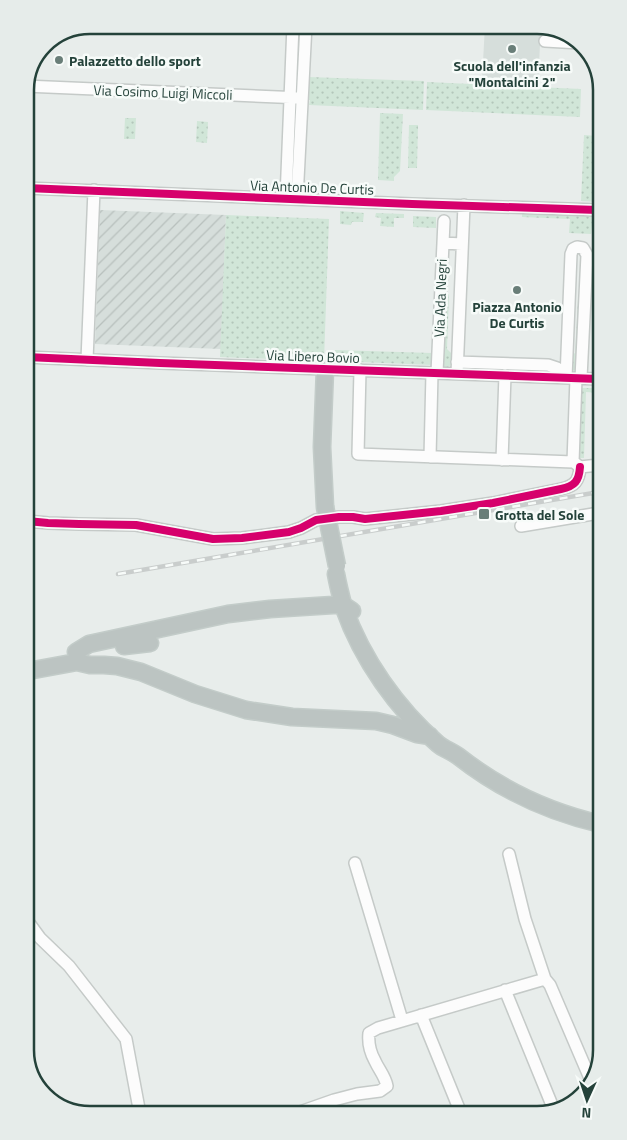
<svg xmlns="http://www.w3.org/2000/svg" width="627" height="1140" font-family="'Titillium Web',sans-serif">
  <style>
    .built { fill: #d6dedb }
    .industrial { fill: url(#industrial-furrows) }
    .grass { fill: url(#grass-dots) }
    .garden { fill: #d1e6d8 }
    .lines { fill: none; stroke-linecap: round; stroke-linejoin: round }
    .minor-casing { stroke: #c5cac8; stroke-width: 14 }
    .highway-casing { stroke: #c3ccc9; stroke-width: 19 }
    .minor { stroke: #fcfcfc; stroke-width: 11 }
    .highway { stroke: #bcc4c2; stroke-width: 16 }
    .rail-casing { stroke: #c9cdcc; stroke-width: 4.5 }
    .rail { stroke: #f7fbf9; stroke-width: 2.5; stroke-dasharray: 8; stroke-linecap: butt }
    .highway-bridge-casing { stroke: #c3ccc9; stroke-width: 19; stroke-linecap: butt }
    .highway-bridge { stroke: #bcc4c2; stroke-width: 16 }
    .cycleway-casing { stroke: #f7fbf9; stroke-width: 11 }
    .cycleway { stroke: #d6006c; stroke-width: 8 }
    .poi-dot { fill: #697e78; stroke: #f7fbf9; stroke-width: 2 }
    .labels { text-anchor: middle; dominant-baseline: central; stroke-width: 5; stroke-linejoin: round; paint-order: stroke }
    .poi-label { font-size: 14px; font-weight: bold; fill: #24423a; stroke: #f7fbf9; text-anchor: start }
    .street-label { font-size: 14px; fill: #24423a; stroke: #f7fbf9 }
    .rim { fill: none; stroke: #24423a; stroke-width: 2.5 }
  </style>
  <defs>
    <pattern id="industrial-furrows" width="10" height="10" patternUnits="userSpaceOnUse" patternTransform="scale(1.25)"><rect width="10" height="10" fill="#d6dedb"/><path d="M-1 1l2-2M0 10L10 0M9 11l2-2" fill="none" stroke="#b8c0bd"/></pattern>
    <pattern id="grass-dots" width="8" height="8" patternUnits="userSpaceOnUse" patternTransform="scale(1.25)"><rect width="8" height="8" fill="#d1e6d8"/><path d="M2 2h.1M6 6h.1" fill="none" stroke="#b3c6ba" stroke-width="1.8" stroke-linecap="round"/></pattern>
  </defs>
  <rect width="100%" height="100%" fill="#e8edeb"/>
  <path class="built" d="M 485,25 L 541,25 L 538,84 L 482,81 Z"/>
  <path class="industrial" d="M 100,210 L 226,215 L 221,349 L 95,344 Z"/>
  <path class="grass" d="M 308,77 L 424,81 L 423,110 L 309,105 L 310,100 L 307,100 Z
    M 427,82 L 581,89 L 580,117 L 426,110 Z
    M 380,113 L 403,114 L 400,171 L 394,177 L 394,181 L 378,180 Z
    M 125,118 L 136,118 L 135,139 L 124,139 Z
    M 197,121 L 208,122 L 207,143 L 196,142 Z
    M 409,125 L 418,125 L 417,168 L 408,168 Z
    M 584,135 L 597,136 L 598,202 L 581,201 Z
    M 340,211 L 364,213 L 363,222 L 352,222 L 351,225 L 340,224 Z
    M 522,212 L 592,216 L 593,217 L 591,234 L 569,233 L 570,219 L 522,217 Z
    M 376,213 L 404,214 L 404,218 L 394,218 L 394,227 L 380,226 L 381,218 L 375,217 Z
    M 226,215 L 329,219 L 324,361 L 220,357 Z
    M 413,216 L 436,217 L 436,228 L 413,227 Z
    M 445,294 L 449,294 L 447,349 L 451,353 L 451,365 L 448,367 L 444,367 L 443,365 Z
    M 578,300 L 581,300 L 576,370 L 571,371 L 569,357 L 575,353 Z
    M 335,350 L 432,353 L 432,365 L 334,361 Z
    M 582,388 L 599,388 L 599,393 L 586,392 L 584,458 L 579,458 Z"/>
  <path class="garden" d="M 595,66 L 597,66 L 597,129 L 592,128 Z"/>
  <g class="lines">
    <defs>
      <path id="minor" d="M 545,41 L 580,43
        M 25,86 L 302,98
        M 26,188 L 412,204 L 598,210
        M 286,198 L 293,25
        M 297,199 L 306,25
        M 443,243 L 444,221
        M 26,357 L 160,363 L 599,379
        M 87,360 L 94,190
        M 457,362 L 548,365 L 557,368 L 566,378
        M 360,370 L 358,454 L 573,462 L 576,378
        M 437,373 L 443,243 L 462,244
        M 457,374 L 464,205
        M 566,378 L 571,254 L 573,249 L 577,247 L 583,248 L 587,255 L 581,378
        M 430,457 L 432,373
        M 502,460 L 505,375
        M 575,463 L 580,467 L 599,465
        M 27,521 L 48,523 L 79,524 L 136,525 L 213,539 L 242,538 L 289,532 L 301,528 L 316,520 L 339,517 L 353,517 L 365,519 L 441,511 L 493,503 L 561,489 C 575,486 579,481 580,467
        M 521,526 L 599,513
        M 509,854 L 525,919 L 545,979 L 550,985 L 592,1083
        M 355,863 L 402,1020
        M 29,923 L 40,938 L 69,966 L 126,1039 L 140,1114
        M 505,990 L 554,1110
        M 421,1015 L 460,1111
        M 297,1113 L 334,1100 L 357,1094 L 380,1091 L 387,1086 C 385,1076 379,1070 375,1061 C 370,1052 368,1042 369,1033 L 378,1028 L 545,979"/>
      <path id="highway" d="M 325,369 L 322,447 L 325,507
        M 336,574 C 338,585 341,597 344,608 C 362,659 397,709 438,744 C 444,749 451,751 458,756 C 500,789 548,812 601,824
        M 124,646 L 150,643
        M 76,652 L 89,644 L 228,614 L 270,609 L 333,605 L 343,605 L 352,611
        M 28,671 L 77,662 L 90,665 L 104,665 L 117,666 L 141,672 L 195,694 L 246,710 L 292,717 L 376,721 L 393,725 L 417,734 L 430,736"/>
    </defs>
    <use href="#minor" class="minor-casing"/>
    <use href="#highway" class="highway-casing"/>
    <use href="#minor" class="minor"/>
    <use href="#highway" class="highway"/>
    <defs>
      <path id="rail" d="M 118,574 L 599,492"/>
    </defs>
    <use href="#rail" class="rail-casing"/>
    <use href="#rail" class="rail"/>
    <defs>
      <path id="highway-bridge" d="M 325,507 L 337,566"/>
    </defs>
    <use href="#highway-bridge" class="highway-bridge-casing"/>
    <use href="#highway-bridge" class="highway-bridge"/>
    <defs>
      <path id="cycleway" d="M 26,188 L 412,204 L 598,210
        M 26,357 L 160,363 L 599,379
        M 27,521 L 48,523 L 79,524 L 136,525 L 213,539 L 242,538 L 289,532 L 301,528 L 316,520 L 339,517 L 353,517 L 365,519 L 441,511 L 493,503 L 561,489 C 575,486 579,481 580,467"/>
    </defs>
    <use href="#cycleway" class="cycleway-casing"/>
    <use href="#cycleway" class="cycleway"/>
  </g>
  <g class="poi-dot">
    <circle cx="512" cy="49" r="5"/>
    <circle cx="59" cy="60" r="5"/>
    <circle cx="517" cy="290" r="5"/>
    <rect x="478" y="508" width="12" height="12" rx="2.5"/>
  </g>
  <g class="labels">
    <g class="poi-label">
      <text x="69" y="60">Palazzetto dello sport</text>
      <text x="512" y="65" text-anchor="middle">Scuola dell'infanzia<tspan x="512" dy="16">"Montalcini 2"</tspan></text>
      <text x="517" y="306" text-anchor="middle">Piazza Antonio<tspan x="517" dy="16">De Curtis</tspan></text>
      <text x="495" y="514">Grotta del Sole</text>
    </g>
    <g class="street-label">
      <text transform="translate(163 92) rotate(2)">Via Cosimo Luigi Miccoli</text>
      <text transform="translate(312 187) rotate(2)">Via Antonio De Curtis</text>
      <text transform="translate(440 298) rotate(-88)">Via Ada Negri</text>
      <text transform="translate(313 356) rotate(2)">Via Libero Bovio</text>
    </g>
  </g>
  <path d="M0 0H627V1140H0ZM90 34H537A56 56 0 0 1 593 90V1050A56 56 0 0 1 537 1106H90A56 56 0 0 1 34 1050V90A56 56 0 0 1 90 34Z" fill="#e6ecea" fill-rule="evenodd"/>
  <path class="rim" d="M90 34H537A56 56 0 0 1 593 90V1050A56 56 0 0 1 537 1106H90A56 56 0 0 1 34 1050V90A56 56 0 0 1 90 34Z"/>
  <g transform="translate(587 1100) rotate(183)" stroke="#f7fbf9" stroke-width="4" paint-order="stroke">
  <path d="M0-4L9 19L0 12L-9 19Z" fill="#24423a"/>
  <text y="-8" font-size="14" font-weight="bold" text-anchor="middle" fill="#24423a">N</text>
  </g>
</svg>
